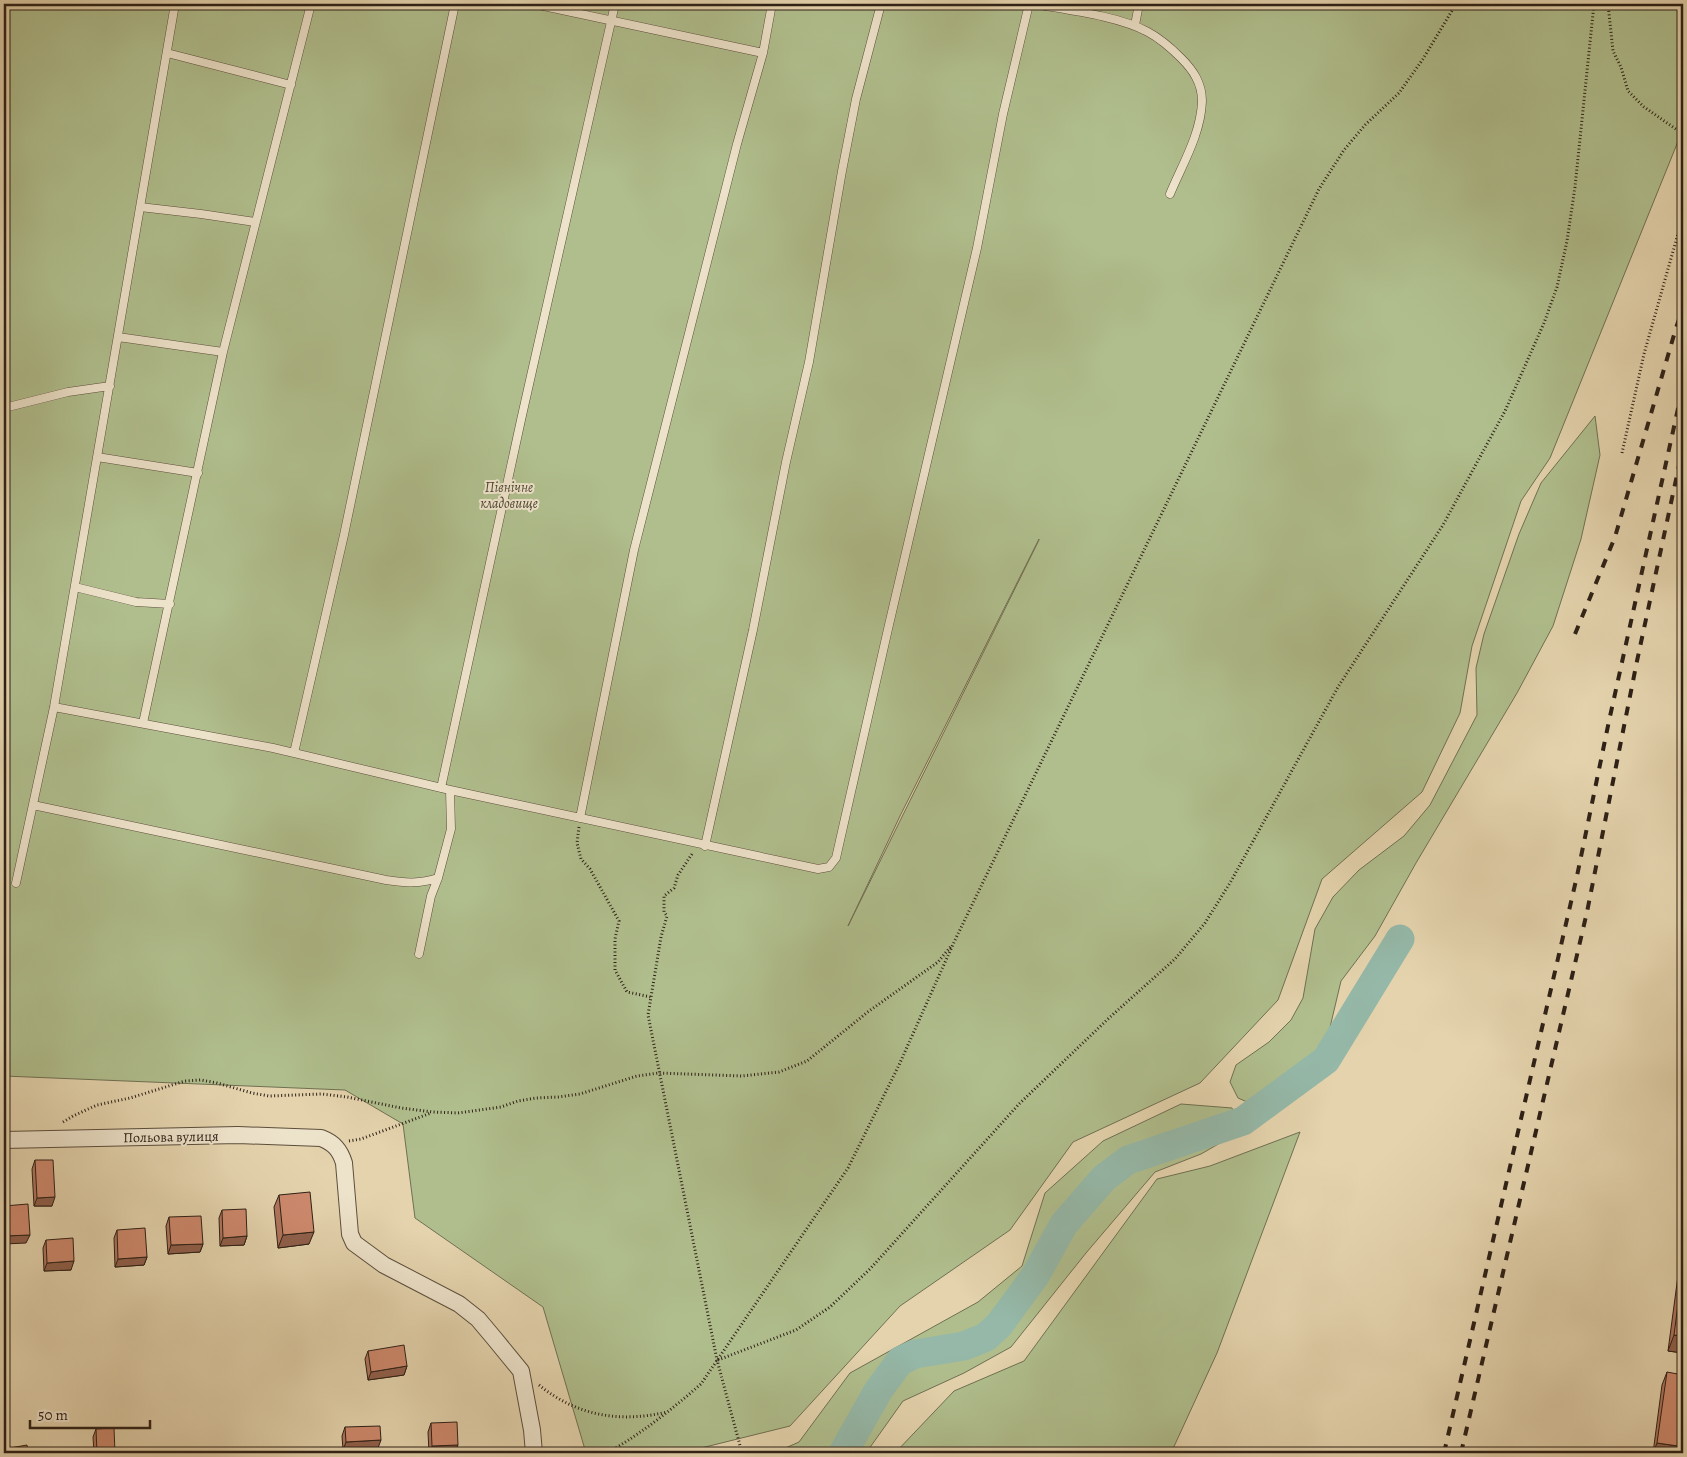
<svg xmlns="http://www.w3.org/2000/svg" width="1687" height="1457" font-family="Alegreya,serif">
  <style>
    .green { fill: #b0be8d; stroke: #6f7052; fill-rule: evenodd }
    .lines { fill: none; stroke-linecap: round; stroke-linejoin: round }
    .river { stroke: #95b8a8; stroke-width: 29 }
    .service-casing { stroke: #5c4e3c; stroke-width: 9 }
    .minor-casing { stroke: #5c4e3c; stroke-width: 18 }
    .path { stroke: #2e2117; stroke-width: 3; stroke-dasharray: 1 2.5; stroke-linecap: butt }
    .service { stroke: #ede2ca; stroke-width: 8 }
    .minor { stroke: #ede2ca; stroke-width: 16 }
    .rail { stroke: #2e2117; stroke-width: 4; stroke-dasharray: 9 9; stroke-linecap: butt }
    .wall { fill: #b0765e; stroke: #2e2117 }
    .shaded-wall { fill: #90604c; stroke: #2e2117 }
    .building { fill: #cd896d; stroke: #2e2117 }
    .labels { text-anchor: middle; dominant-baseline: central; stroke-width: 4; stroke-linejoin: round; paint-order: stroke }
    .park-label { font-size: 14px; font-style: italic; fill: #4e4834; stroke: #ede2ca }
    .street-label { font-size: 14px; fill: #2e2117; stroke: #ede2ca }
  </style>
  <rect width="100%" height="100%" fill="#e4d3ad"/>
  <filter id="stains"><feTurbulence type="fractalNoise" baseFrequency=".004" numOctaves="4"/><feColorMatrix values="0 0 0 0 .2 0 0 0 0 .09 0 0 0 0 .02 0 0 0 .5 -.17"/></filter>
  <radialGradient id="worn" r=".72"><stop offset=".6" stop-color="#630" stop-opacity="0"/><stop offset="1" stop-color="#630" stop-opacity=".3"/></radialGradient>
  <path class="green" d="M 4,4 L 1683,4 L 1683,129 L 1550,458 L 1521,501 L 1472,646 L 1460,713 L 1422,792 L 1322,879 L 1278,1000 L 1200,1083 L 1073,1142 L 1010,1230 L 900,1306 L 790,1426 L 681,1453 L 586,1453 L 543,1307 L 415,1218 L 403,1124 L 345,1090 L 4,1076 ZM 1039,539 L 1039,540 L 848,926 L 900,816 Z
    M 1595,416 L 1600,455 L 1581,539 L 1553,626 L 1517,693 L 1416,863 L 1375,936 L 1341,981 L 1327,1040 L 1271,1095 L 1254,1105 L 1238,1098 L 1230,1082 L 1236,1065 L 1269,1042 L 1291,1020 L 1303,998 L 1315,929 L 1333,897 L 1359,870 L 1404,836 L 1430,805 L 1477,715 L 1476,668 L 1484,634 L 1519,534 L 1541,483 Z
    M 1181,1104 L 1232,1108 L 1241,1131 L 1201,1154 L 1155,1172 L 1086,1253 L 1011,1347 L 964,1373 L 903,1401 L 866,1453 L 774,1453 L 799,1442 L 850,1373 L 978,1302 L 1022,1266 L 1045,1193 L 1103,1141 Z
    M 1300,1132 L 1217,1353 L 1171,1453 L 895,1453 L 954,1391 L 1024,1361 L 1157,1179 L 1210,1166 Z"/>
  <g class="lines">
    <path class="river" d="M 843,1453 L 878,1391 L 900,1361 L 915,1354 L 964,1346 L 986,1337 L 999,1325 L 1035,1276 L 1064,1224 L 1104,1178 L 1128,1160 L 1243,1121 L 1326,1060 L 1400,939"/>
    <defs>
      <path id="service" d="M 534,4 L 763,53
        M 1034,4 C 1068,10 1119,16 1148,32 C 1161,39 1171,48 1181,58 C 1193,70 1202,83 1202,101 C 1201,134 1182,165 1170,194
        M 1135,25 L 1139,4
        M 167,53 L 291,85
        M 140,207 L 201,214 L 255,222
        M 118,337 L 223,352
        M 4,408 L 68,392 L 110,386
        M 97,457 L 198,473
        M 75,587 L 136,602 L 170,604
        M 54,707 L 273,748 L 450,790 L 818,869 L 829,867 L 836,858 L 888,629 L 977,248 L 1003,114 L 1029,4
        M 143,723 L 223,352 L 311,4
        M 294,753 L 344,535 L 455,4
        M 441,788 L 521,420 L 615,4
        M 33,805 L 386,880 C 405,883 420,884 438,878
        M 580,818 L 634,550 L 737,144 L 763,53 L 772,4
        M 705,846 L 753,630 L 786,462 L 809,362 L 842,171 L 856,99 L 881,4
        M 16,883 L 54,707 L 175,4
        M 419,954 L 431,896 L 438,878 L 451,829 L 450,790"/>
      <path id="minor" d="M 4,1140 L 238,1135 L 321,1138 C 334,1143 340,1150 344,1163 L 350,1234 L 354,1243 L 384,1265 L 459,1304 L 478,1319 L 494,1338 L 521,1371 L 532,1430 L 534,1453"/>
    </defs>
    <use href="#service" class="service-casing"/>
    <use href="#minor" class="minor-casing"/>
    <path class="path" d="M 1608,4 L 1613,51 L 1621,67 L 1628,91 L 1644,107 L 1683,134
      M 1622,453 L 1644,354 L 1683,216
      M 579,827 L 577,843 L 581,859 L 590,869 L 619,921 L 615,939 L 615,970 L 627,992 L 651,997
      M 692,854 L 678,875 L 674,888 L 664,896 L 664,912 L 667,916 L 661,937 L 648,1015 L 717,1360 L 742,1453
      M 63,1122 L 73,1116 L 97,1105 L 130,1098 L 185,1081 L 201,1080 L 217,1083 L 252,1093 L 269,1096 L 322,1094 L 347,1097 L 401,1108 L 433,1112 L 458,1113 L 501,1107 L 518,1101 L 536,1098 L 558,1097 L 580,1094 L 637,1076 L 659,1073 L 742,1076 L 779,1072 L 807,1061 L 869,1011 L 938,962 L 952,945
      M 349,1141 L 361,1139 L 431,1113
      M 718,1360 L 796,1330 L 830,1307 L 870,1269 L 1019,1104 L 1109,1018 L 1175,959 L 1205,923 L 1230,883 L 1338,687 L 1443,525 L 1505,411 L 1544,323 L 1557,287 L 1567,241 L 1575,187 L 1594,4
      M 539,1385 C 577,1416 620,1423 667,1412
      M 607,1453 C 641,1434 671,1410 701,1384 L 848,1168 L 899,1065 L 955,940 L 1319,189 L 1344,150 L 1365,125 L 1399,93 L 1423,59 L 1456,4"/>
    <use href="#service" class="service"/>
    <use href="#minor" class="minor"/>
    <path class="rail" d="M 1575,634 L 1615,537 L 1676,328 L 1683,308
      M 1444,1453 L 1577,876 L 1609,721 L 1683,386
      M 1461,1453 L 1587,912 L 1637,661 L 1683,447"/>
  </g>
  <path class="wall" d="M 35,1160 L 52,1206 L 34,1206 L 32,1169 Z
    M 279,1195 L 309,1244 L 278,1248 L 274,1207 Z
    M 222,1210 L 247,1236 L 244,1245 L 220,1246 L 219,1218 Z
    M 169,1217 L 203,1244 L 200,1252 L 168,1254 L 166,1226 Z
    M 117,1230 L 147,1257 L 144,1265 L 115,1267 L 114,1238 Z
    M 1683,1238 L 1683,1353 L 1668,1351 Z
    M 46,1240 L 71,1270 L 44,1271 L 43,1248 Z
    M 368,1351 L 407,1366 L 404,1375 L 368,1380 L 365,1359 Z
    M 1667,1372 L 1678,1446 L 1675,1453 L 1653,1453 L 1662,1385 Z
    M 431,1423 L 455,1453 L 429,1453 L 428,1432 Z
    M 345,1427 L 378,1448 L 343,1450 L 342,1436 Z
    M 96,1429 L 115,1453 L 94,1453 L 93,1437 Z"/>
  <path class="shaded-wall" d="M 55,1197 L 52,1206 L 34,1206 L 37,1198 Z
    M 314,1232 L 309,1244 L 278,1248 L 283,1235 Z
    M 30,1235 L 26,1243 L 4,1244 L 4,1236 Z
    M 247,1236 L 244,1245 L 220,1246 L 223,1238 Z
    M 203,1244 L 200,1252 L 168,1254 L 171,1245 Z
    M 147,1257 L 144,1265 L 115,1267 L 118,1259 Z
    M 74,1261 L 71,1270 L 44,1271 L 47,1263 Z
    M 1674,1335 L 1683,1336 L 1683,1353 L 1668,1351 Z
    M 407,1366 L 404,1375 L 368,1380 L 371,1372 Z
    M 381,1440 L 378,1448 L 343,1450 L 346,1442 Z
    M 1657,1443 L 1678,1446 L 1675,1453 L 1653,1453 Z
    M 458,1445 L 455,1453 L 430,1453 L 432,1446 Z"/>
  <path class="building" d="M 35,1160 L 53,1160 L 55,1197 L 37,1198 Z
    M 310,1192 L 314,1232 L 283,1235 L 279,1195 Z
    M 28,1204 L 30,1235 L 4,1236 L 4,1206 Z
    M 246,1209 L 247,1236 L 223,1238 L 222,1210 Z
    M 201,1216 L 203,1244 L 171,1245 L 169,1217 Z
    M 145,1228 L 147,1257 L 118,1259 L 117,1230 Z
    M 73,1238 L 74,1261 L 47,1263 L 46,1240 Z
    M 1683,1265 L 1683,1336 L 1674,1335 Z
    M 404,1345 L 407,1366 L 371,1372 L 368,1351 Z
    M 1667,1372 L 1683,1375 L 1683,1407 L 1678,1446 L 1657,1443 Z
    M 457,1422 L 458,1445 L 432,1446 L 431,1423 Z
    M 380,1426 L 381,1440 L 346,1442 L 345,1427 Z
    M 114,1428 L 115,1453 L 97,1453 L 96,1429 Z
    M 27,1445 L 28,1453 L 11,1453 L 10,1448 Z"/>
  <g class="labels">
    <g class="park-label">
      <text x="509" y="487">Північне<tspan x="509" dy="16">кладовище</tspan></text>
    </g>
    <g class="street-label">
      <text transform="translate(171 1137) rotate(-1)">Польова вулиця</text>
    </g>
  </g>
  <rect width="1687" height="1457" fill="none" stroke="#e4d3ad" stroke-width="20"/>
  <rect x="5" y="5" width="1677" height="1447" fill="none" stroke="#2e2117" stroke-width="2.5"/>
  <rect x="10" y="10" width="1667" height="1437" fill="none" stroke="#2e2117"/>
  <path d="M30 1420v8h120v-8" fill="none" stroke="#2e2117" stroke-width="2.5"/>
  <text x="38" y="1420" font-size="15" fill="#2e2117" stroke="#ede2ca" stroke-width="4" paint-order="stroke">50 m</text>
  <rect width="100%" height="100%" filter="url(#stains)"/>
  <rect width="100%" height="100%" fill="url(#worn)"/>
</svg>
